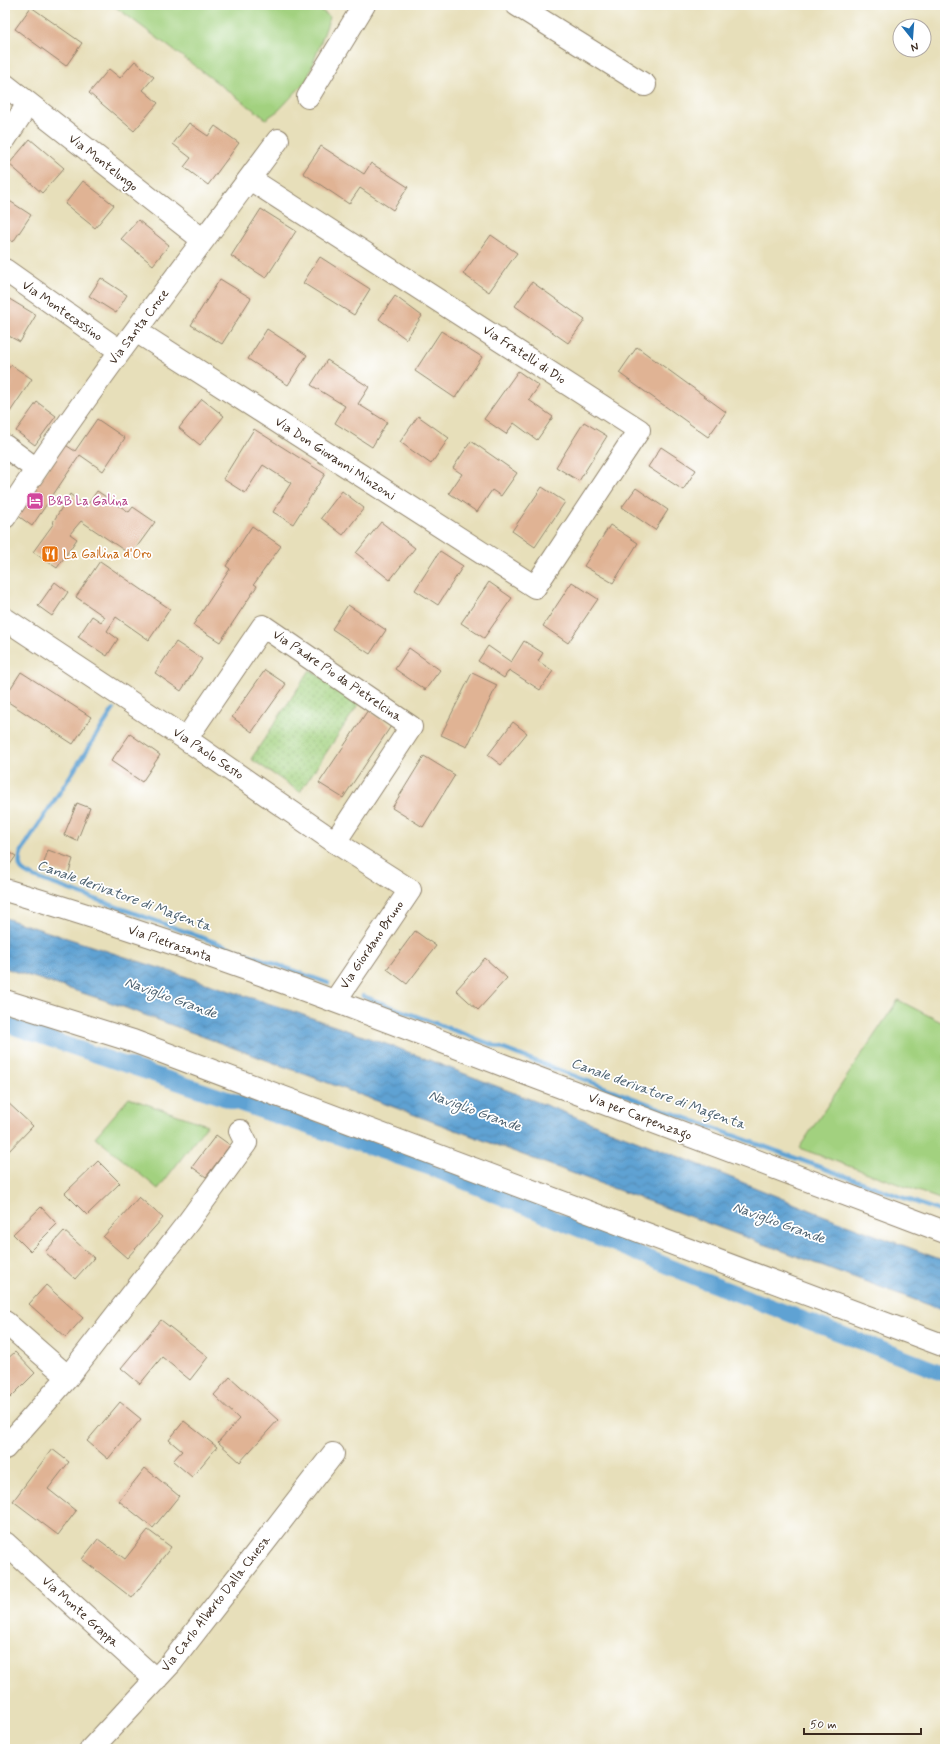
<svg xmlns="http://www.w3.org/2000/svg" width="950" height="1754" font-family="Mynerve,sans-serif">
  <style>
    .grass { fill: #a2d17f; stroke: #6e7e4e }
    .park { fill: url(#park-dots); stroke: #6e7e4e }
    .water { fill: url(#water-waves); stroke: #4d6678 }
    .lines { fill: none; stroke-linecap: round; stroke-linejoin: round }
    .stream { stroke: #5fa2d3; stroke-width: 4.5 }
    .canal { stroke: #5fa2d3; stroke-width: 16 }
    .building { fill: #e0b394 }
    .minor-casing { stroke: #91846c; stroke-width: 24 }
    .minor { stroke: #fff; stroke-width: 22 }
    .labels { text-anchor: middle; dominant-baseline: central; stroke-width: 3.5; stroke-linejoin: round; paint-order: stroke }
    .street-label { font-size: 13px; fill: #3b2a1e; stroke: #fff }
    .hotel-label { font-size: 13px; fill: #b23c85; stroke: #fff; text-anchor: start }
    .food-label { font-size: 13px; fill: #c56008; stroke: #fff; text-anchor: start }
    .water-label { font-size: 14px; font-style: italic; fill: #4b606f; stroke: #fff }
  </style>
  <defs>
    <pattern id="park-dots" width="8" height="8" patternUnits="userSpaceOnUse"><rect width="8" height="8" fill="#a2d17f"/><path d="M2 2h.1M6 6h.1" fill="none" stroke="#85aa67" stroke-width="1.8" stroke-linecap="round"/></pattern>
    <pattern id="water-waves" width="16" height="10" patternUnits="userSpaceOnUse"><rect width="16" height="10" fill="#5fa2d3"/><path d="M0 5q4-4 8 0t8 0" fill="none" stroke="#5084ab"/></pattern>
  </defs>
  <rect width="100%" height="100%" fill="#fff"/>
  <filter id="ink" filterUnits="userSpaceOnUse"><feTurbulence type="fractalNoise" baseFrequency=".025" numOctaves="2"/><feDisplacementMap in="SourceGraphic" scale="8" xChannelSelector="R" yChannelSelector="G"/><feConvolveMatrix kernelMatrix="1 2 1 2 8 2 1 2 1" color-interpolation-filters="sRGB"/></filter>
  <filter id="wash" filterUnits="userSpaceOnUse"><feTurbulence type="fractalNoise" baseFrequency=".012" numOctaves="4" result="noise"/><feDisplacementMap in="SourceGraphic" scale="16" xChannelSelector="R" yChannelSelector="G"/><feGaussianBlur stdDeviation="0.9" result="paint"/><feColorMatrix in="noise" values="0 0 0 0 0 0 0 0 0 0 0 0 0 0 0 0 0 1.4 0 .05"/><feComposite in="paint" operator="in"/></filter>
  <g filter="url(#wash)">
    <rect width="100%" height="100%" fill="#e7dfba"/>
    <path class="grass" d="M 113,5 L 314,5 L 330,17 L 307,80 L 279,110 L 266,119 Z
      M 898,1000 L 945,1024 L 945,1201 L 799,1148 Z
      M 129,1098 L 207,1125 L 158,1189 L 95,1137 Z"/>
    <path class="park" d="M 310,670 L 360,702 L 300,792 L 251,759 Z"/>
    <path class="water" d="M 5,918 L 292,1011 L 403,1050 L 690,1161 L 825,1216 L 945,1261 L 945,1311 L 104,1000 L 5,968 Z"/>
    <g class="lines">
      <path class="stream" d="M 113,710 L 21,852 C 17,868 20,871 34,877 L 328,983
        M 363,996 L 670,1112 L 945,1213"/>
      <path class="canal" d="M 5,1024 L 434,1169 L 704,1281 L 945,1374"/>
    </g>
    <g id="blocks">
      <path class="building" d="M 31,7 L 82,43 L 66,66 L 15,29 Z
        M 135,61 L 154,77 L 143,90 L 158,103 L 134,131 L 89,93 L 109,69 L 120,78 Z
        M 189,123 L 208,136 L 215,126 L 239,143 L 208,185 L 184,167 L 191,158 L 173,144 Z
        M 30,139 L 64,168 L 42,193 L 9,164 Z
        M 321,146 L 364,174 L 371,163 L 408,187 L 393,210 L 360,188 L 349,204 L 303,173 Z
        M 83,181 L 114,205 L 95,228 L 65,204 Z
        M 5,198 L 31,215 L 13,242 L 5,237 Z
        M 261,209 L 296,231 L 266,278 L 231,256 Z
        M 138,220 L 169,245 L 153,265 L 121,239 Z
        M 491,235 L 517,253 L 489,292 L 463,274 Z
        M 320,257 L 370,289 L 354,315 L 303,283 Z
        M 101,278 L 127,295 L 116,313 L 89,296 Z
        M 220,279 L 251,298 L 222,344 L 191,325 Z
        M 532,282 L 585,320 L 568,343 L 515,306 Z
        M 395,296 L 422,316 L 406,339 L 379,319 Z
        M 6,297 L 36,315 L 20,342 L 5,334 Z
        M 267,329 L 307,355 L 288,385 L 248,359 Z
        M 441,331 L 482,357 L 455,398 L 415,371 Z
        M 637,347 L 726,412 L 708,437 L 619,373 Z
        M 327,360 L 369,387 L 358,404 L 387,422 L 372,447 L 335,423 L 345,406 L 311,385 Z
        M 11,365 L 32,379 L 10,412 L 5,408 L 5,373 Z
        M 518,371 L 539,386 L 529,400 L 553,417 L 537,440 L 514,423 L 506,434 L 484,419 Z
        M 202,399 L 224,416 L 200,445 L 179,428 Z
        M 37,402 L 56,416 L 35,445 L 16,431 Z
        M 418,416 L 449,438 L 431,464 L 400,442 Z
        M 97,419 L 125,438 L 103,471 L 80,455 L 32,526 L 17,515 L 64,444 L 75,451 Z
        M 584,422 L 607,436 L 579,481 L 556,467 Z
        M 254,429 L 325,474 L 293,524 L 273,512 L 291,483 L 263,465 L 245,493 L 223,479 Z
        M 471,441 L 517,473 L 501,496 L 492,490 L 477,512 L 449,493 L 462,474 L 453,468 Z
        M 661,447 L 696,470 L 683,490 L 648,467 Z
        M 542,487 L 565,502 L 535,547 L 512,531 Z
        M 636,488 L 668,510 L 655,530 L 622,507 Z
        M 97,491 L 129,512 L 133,507 L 155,522 L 131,555 L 81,521 L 70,534 L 77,539 L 57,568 L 33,552 L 54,523 L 53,522 L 70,494 L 86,507 Z
        M 342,491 L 364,508 L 343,535 L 321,518 Z
        M 381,522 L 415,548 L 390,580 L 356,553 Z
        M 610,525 L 638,543 L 613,583 L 584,566 Z
        M 252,526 L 281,546 L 254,584 L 257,586 L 220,642 L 193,625 L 230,569 L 226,566 Z
        M 440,551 L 463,566 L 438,605 L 415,590 Z
        M 100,561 L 170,609 L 149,640 L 116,617 L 107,631 L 118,639 L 107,656 L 78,637 L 92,616 L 101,622 L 105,617 L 76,597 Z
        M 55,582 L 68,592 L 52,616 L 38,606 Z
        M 489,582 L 512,598 L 484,638 L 461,623 Z
        M 572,582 L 598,599 L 568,643 L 543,626 Z
        M 348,605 L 386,630 L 370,654 L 332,629 Z
        M 524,641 L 543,653 L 538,661 L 553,671 L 540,690 L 509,670 L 504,678 L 478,661 L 488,646 L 511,662 Z
        M 176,642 L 202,659 L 181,691 L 155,673 Z
        M 409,648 L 440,670 L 425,690 L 395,669 Z
        M 265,670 L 286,684 L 252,732 L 232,717 Z
        M 21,672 L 91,717 L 73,744 L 5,700 L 5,697 Z
        M 472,673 L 497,685 L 467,747 L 441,735 Z
        M 368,710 L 391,726 L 343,798 L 319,783 Z
        M 513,722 L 527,733 L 501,765 L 488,755 Z
        M 130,734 L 160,755 L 142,782 L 111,761 Z
        M 424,756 L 455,775 L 423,827 L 392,808 Z
        M 77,803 L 90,808 L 77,841 L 64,835 Z
        M 5,850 L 16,856 L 9,866 L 5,864 Z
        M 48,850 L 73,859 L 68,875 L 43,866 Z
        M 415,931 L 436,946 L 407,984 L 387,969 Z
        M 485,958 L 507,978 L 478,1010 L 456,990 Z
        M 5,1100 L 33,1126 L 5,1155 Z
        M 216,1135 L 230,1145 L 206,1177 L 192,1167 Z
        M 98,1161 L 120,1183 L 87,1215 L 65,1193 Z
        M 139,1197 L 163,1218 L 127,1258 L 103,1237 Z
        M 41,1207 L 57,1224 L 30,1251 L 13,1234 Z
        M 64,1231 L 94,1258 L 75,1279 L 45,1252 Z
        M 46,1285 L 83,1318 L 66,1337 L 29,1304 Z
        M 161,1320 L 208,1357 L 190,1380 L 162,1357 L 140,1384 L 121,1368 Z
        M 15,1352 L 35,1373 L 10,1398 L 5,1393 L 5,1361 Z
        M 230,1377 L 278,1420 L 240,1462 L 218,1442 L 239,1419 L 214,1395 Z
        M 120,1402 L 141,1419 L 108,1459 L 87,1441 Z
        M 184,1421 L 217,1447 L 192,1477 L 173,1461 L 182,1451 L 169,1440 Z
        M 52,1449 L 69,1462 L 48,1489 L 76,1511 L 58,1535 L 13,1501 Z
        M 145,1468 L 179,1496 L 153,1528 L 119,1501 Z
        M 148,1530 L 171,1547 L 132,1598 L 82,1559 L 98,1539 L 125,1559 Z"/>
    </g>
  </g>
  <g filter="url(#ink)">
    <use href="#blocks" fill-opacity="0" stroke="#91846c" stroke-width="1"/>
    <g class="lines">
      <defs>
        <path id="minor" d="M 517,5 L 645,85
          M 5,85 L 203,240
          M 308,97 L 364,5
          M 5,139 L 28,104
          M 5,270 L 120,351
          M 136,331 L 535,587 L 639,430 L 250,179
          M 5,446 L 36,469
          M 5,517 C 89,387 186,265 278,140
          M 5,619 L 186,739 L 335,842 L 410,890 L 335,1001
          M 186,739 L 263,626 L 411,727 L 335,842
          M 5,890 C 175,940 342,1003 508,1067 C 653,1122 799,1177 945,1232
          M 5,1001 L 133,1041 L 945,1346
          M 5,1322 L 68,1377
          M 5,1448 L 68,1377 L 189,1221 L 246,1143 L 240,1131
          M 5,1543 L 156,1680
          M 91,1749 L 171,1663 L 333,1454"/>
      </defs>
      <use href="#minor" class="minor-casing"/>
      <use href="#minor" class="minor"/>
    </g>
  </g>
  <defs>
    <symbol id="hotel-square" viewBox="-11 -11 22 22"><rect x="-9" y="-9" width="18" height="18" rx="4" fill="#d1479c" stroke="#fff"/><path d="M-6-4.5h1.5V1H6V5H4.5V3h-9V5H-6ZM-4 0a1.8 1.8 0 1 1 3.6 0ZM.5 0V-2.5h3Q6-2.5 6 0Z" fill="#fff"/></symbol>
    <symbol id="restaurant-square" viewBox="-11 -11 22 22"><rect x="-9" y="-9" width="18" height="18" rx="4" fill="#e8710a" stroke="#fff"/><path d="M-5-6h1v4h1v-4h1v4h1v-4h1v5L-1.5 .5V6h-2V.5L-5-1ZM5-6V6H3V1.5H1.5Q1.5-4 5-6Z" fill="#fff"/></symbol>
  </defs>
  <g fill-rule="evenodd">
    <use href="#hotel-square" x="25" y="491" width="20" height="20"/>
    <use href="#restaurant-square" x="40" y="544" width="20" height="20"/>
  </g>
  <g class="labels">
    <g class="street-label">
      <text transform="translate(103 163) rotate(38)">Via Montelungo</text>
      <text transform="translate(62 311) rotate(35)">Via Montecassino</text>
      <text transform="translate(139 327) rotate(-53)">Via Santa Croce</text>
      <text transform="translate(524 355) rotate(33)">Via Fratelli di Dio</text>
      <text transform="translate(335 459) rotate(33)">Via Don Giovanni Minzoni</text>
      <text transform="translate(337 676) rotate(34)">Via Padre Pio da Pietrelcina</text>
      <text transform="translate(208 754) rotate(34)">Via Paolo Sesto</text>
      <text transform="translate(170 944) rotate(19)">Via Pietrasanta</text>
      <text transform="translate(372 945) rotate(-56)">Via Giordano Bruno</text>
      <text transform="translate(640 1117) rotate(21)">Via per Carpenzago</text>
      <text transform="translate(216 1604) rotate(-52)">Via Carlo Alberto Dalla Chiesa</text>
      <text transform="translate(80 1612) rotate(42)">Via Monte Grappa</text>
    </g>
    <g class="hotel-label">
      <text x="48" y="501">B&amp;B La Galina</text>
    </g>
    <g class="food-label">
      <text x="63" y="554">La Gallina d'Oro</text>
    </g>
    <g class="water-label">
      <text transform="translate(124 896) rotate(20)">Canale derivatore di Magenta</text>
      <text transform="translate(171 998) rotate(20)">Naviglio Grande</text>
      <text transform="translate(658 1094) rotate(20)">Canale derivatore di Magenta</text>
      <text transform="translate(475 1111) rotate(20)">Naviglio Grande</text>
      <text transform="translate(779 1223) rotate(20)">Naviglio Grande</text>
    </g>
  </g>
  <rect width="950" height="1754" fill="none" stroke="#fff" stroke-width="20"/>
  <g transform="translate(912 38) rotate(163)"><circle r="19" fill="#ffffff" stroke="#b1aaa5"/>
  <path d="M0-3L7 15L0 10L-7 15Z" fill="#1f6fb2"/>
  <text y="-6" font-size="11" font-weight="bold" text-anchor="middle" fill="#3b2a1e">N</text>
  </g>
  <path d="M804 1728v6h117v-6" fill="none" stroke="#3b2a1e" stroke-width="2"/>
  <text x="810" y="1728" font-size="12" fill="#3b2a1e" stroke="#ffffff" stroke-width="3" paint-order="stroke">50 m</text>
</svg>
